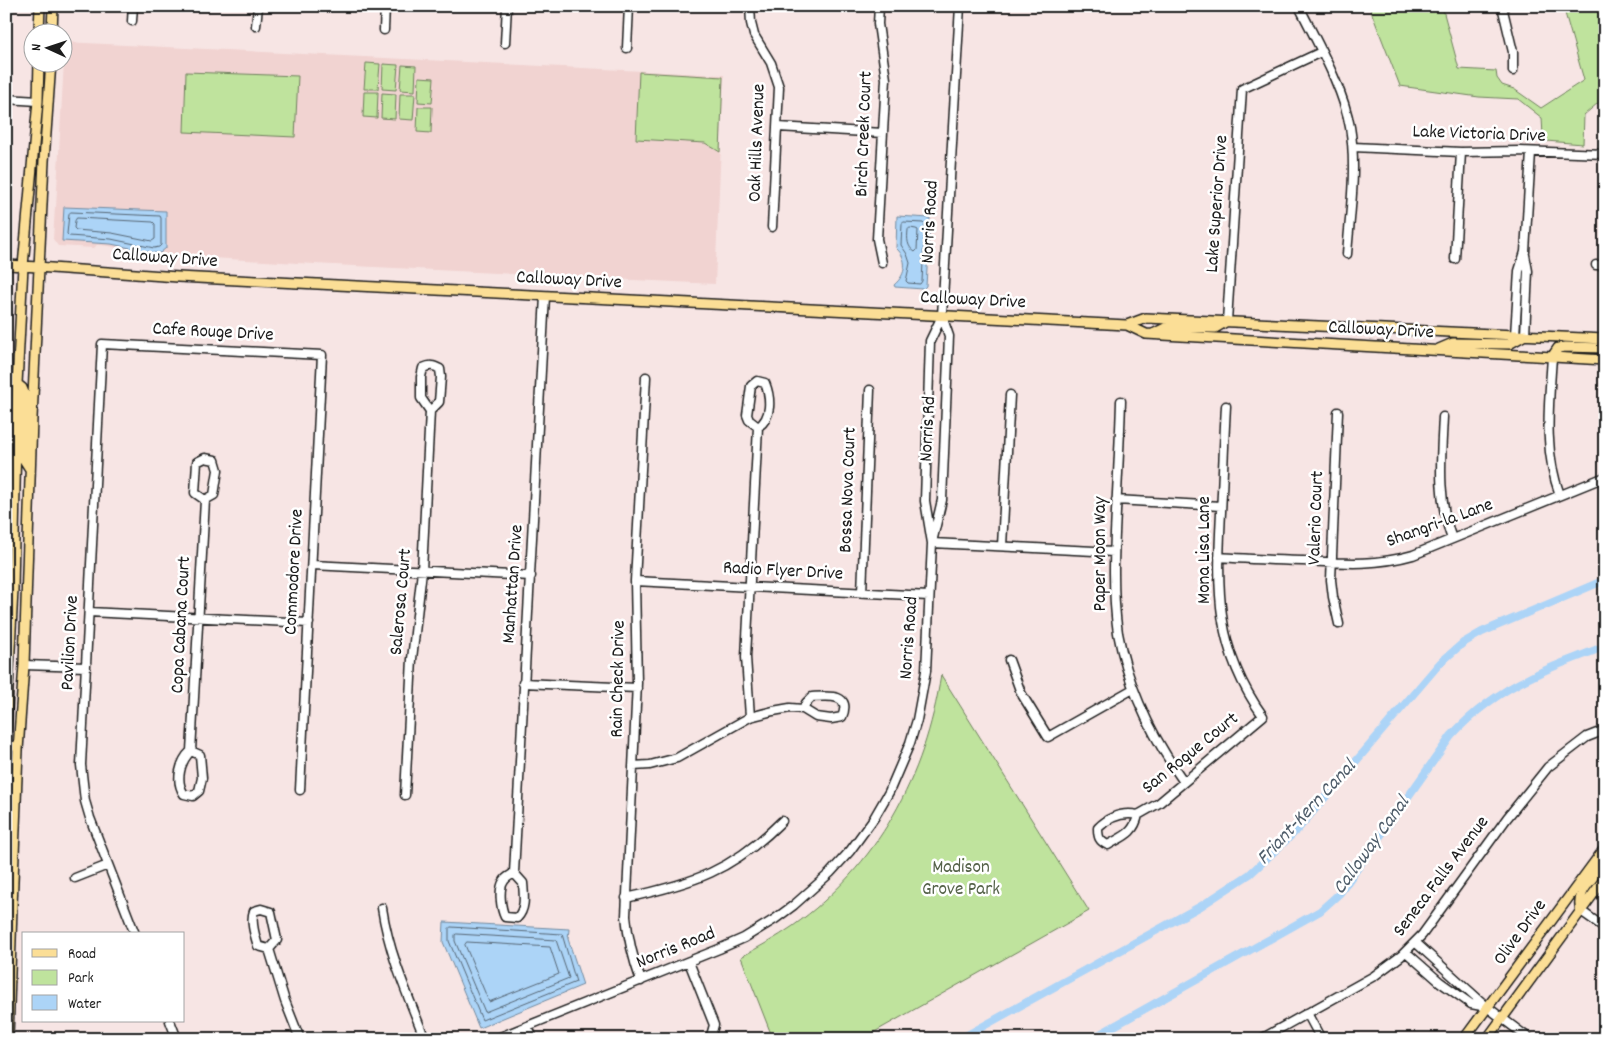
<svg xmlns="http://www.w3.org/2000/svg" width="1611" height="1045" font-family="Dekko,sans-serif">
  <style>
    .built { fill: #f1d3d1 }
    .green { fill: #bfe39d; stroke: #6e805c }
    .water { fill: #acd4f7; stroke: #728a9f }
    .lines { fill: none; stroke-linecap: round; stroke-linejoin: round }
    .shore { stroke: #566674; stroke-width: 1 }
    .canal { stroke: #acd4f7; stroke-width: 8 }
    .minor-casing { stroke: #1c1c1c; stroke-width: 11 }
    .major-casing { stroke: #1c1c1c; stroke-width: 12 }
    .minor { stroke: #fff; stroke-width: 8 }
    .major { stroke: #fbde96; stroke-width: 9 }
    .labels { text-anchor: middle; dominant-baseline: central; stroke-width: 5; stroke-linejoin: round; paint-order: stroke }
    .street-label { font-size: 19px; fill: #1c1c1c; stroke: #fff }
    .park-label { font-size: 19px; fill: #556249; stroke: #fff }
    .water-label { font-size: 20px; font-style: italic; fill: #4e5c69; stroke: #fff }
  </style>
  <rect width="100%" height="100%" fill="#f7e5e4"/>
  <filter id="ink" filterUnits="userSpaceOnUse"><feTurbulence type="fractalNoise" baseFrequency=".02" numOctaves="2"/><feDisplacementMap in="SourceGraphic" scale="10" xChannelSelector="R" yChannelSelector="G"/><feConvolveMatrix kernelMatrix="1 2 1 2 8 2 1 2 1" color-interpolation-filters="sRGB"/></filter>
  <g filter="url(#ink)">
    <path class="built" d="M 65,42 L 724,75 L 715,284 L 314,264 L 163,255 L 108,246 L 97,245 L 94,248 L 58,246 L 53,239 L 55,207 L 56,207 Z"/>
    <path class="green" d="M 1369,6 L 1442,6 L 1459,69 L 1496,71 L 1497,78 L 1502,85 L 1514,89 L 1541,108 L 1584,80 L 1563,6 L 1605,6 L 1605,97 L 1584,115 L 1583,144 L 1546,141 L 1543,136 L 1542,118 L 1518,99 L 1479,97 L 1400,86 Z
      M 366,63 L 380,64 L 378,89 L 364,89 Z
      M 383,64 L 398,65 L 396,90 L 382,89 Z
      M 402,65 L 416,66 L 415,91 L 400,90 Z
      M 186,72 L 298,76 L 295,137 L 184,132 Z
      M 639,72 L 723,77 L 720,152 L 705,143 L 636,139 Z
      M 419,77 L 434,78 L 432,103 L 418,102 Z
      M 364,92 L 378,92 L 377,118 L 363,117 Z
      M 382,93 L 396,94 L 395,119 L 381,118 Z
      M 400,94 L 415,94 L 413,120 L 399,119 Z
      M 418,107 L 432,107 L 431,133 L 417,132 Z
      M 941,675 L 1089,911 L 862,1039 L 773,1039 L 741,957 C 759,947 776,938 793,926 C 878,865 925,777 941,675 Z"/>
    <path class="water" d="M 64,207 L 166,211 L 166,248 L 160,253 L 154,253 L 111,244 L 62,241 Z
      M 897,216 L 930,218 L 926,286 L 923,289 L 895,287 L 894,285 C 907,274 908,259 896,248 Z
      M 444,922 L 569,929 L 568,939 L 583,985 L 479,1028 L 443,942 Z"/>
    <g class="lines">
      <path class="shore" d="M 71,212 L 160,216 L 161,218 L 161,245 L 159,247 L 154,248 L 111,239 L 69,236 L 67,234 L 69,214 Z
        M 77,218 L 153,222 L 155,224 L 155,239 L 152,241 L 112,233 L 76,230 L 74,228 L 75,221 Z
        M 904,222 L 923,223 L 925,225 L 922,281 L 920,284 L 908,283 L 906,281 L 910,263 L 907,254 L 901,245 L 902,224 Z
        M 910,228 L 916,229 L 918,230 L 917,250 L 915,252 C 907,247 907,239 908,230 Z
        M 451,927 L 562,934 L 576,982 L 482,1020 L 449,941 L 449,929 Z
        M 457,934 L 556,940 L 569,978 L 485,1012 L 455,941 L 455,935 Z
        M 467,942 L 550,947 L 559,974 L 489,1002 L 465,945 Z"/>
      <path class="canal" d="M 960,1039 L 1201,906 L 1250,874 L 1298,829 L 1440,663 L 1463,643 L 1482,632 L 1605,580
        M 1091,1039 L 1320,911 L 1340,893 L 1451,736 C 1473,712 1500,692 1529,678 C 1553,665 1580,657 1605,646"/>
      <defs>
        <path id="minor" d="M 750,6 L 751,23 L 754,35 L 771,63 L 779,87 L 772,227
          M 879,6 L 878,24 L 886,79 L 877,239 L 882,263
          M 1299,6 C 1317,43 1343,87 1350,127 C 1357,168 1350,213 1347,254
          M 1502,6 L 1513,52 L 1513,71
          M 132,21 L 133,6
          M 256,26 L 258,6
          M 384,30 L 385,6
          M 505,43 L 507,6
          M 627,48 L 629,6
          M 6,99 L 38,101
          M 778,127 L 883,133
          M 1353,147 L 1461,152 L 1520,151 L 1605,154
          M 1455,259 L 1461,152
          M 1596,265 L 1605,265
          M 1227,321 L 1242,89 L 1321,52
          M 1515,335 L 1519,271 L 1525,252 L 1531,152
          M 1525,335 L 1528,271 L 1525,255
          M 1552,357 C 1549,404 1543,450 1560,495
          M 1121,401 C 1120,438 1118,475 1116,512 C 1114,552 1112,593 1118,633 C 1128,688 1152,737 1184,782
          M 1338,412 L 1331,580 L 1333,597 L 1339,624
          M 1443,417 C 1441,459 1437,499 1452,539
          M 1116,500 L 1221,506
          M 933,538 L 942,500 L 949,336 L 942,316
          M 932,543 L 1114,552
          M 1002,546 L 1010,395
          M 1219,557 C 1247,559 1275,560 1303,561 C 1342,563 1375,566 1413,555 L 1605,477
          M 312,565 L 531,576
          M 635,581 L 929,596
          M 862,593 L 870,390
          M 89,612 L 309,623
          M 1009,660 L 1021,693 L 1048,737 L 1133,689
          M 24,665 L 86,667
          M 523,683 L 637,688
          M 750,717 L 746,657 L 758,427 C 772,418 771,398 765,383 L 757,381 L 751,386 L 747,415 L 749,420 L 758,427
          M 191,751 L 200,755 L 202,778 L 199,791 L 193,796 L 184,794 C 175,781 180,761 191,751 L 205,500 L 195,493 L 197,462 L 205,458 L 215,460 L 218,470 L 214,495 L 205,500
          M 633,766 L 650,765 L 677,758 L 750,717 L 773,711 L 790,708 L 803,709 L 816,717 L 831,719 L 842,717 C 852,693 828,696 812,697 L 806,703 L 803,709
          M 405,795 L 412,659 L 422,571 L 430,411 L 439,402 L 441,377 L 440,369 C 433,365 430,365 423,368 L 421,377 L 421,398 L 430,411
          M 1138,815 C 1123,812 1109,817 1098,828 C 1098,837 1099,841 1108,845 C 1123,836 1134,834 1138,815 L 1159,803 L 1263,716 C 1215,649 1217,591 1221,512 C 1223,477 1224,441 1226,406
          M 514,873 L 523,883 C 524,896 526,909 517,918 L 505,917 C 501,909 498,889 504,881 C 506,877 510,876 514,873 L 545,296
          M 75,878 L 108,865
          M 626,898 C 694,883 732,871 782,821
          M 382,908 C 389,954 408,996 425,1039
          M 261,909 L 271,912 L 277,940 L 269,949 L 258,946 C 255,936 250,921 254,911 Z
          M 1581,911 L 1605,928
          M 135,934 L 90,818 L 85,801 L 81,765 L 102,344 L 322,355 L 300,790
          M 1415,942 L 1487,1007 L 1530,1039
          M 269,949 L 285,1001 L 300,1039
          M 1406,952 L 1440,982 L 1471,1004 L 1487,1007
          M 689,962 L 714,1025 L 710,1039
          M 641,981 C 633,959 628,939 626,916 L 637,683 L 635,581 L 646,377
          M 1307,1013 L 1321,1039
          M 170,1021 L 177,1039
          M 528,1026 L 533,1039
          M 495,1039 L 719,949 L 744,938 L 775,919 L 794,905 L 830,873 L 850,851 L 874,818 L 889,792 L 910,743 L 917,720 L 926,671 L 932,543 L 925,501 L 930,341 L 942,316 L 960,6
          M 1261,1039 L 1374,976 L 1401,956 L 1422,935 L 1507,818 L 1548,767 L 1587,737 L 1605,730"/>
        <path id="major" d="M 39,32 L 40,6
          M 52,32 L 53,6
          M 6,261 L 9,265 L 23,266 L 178,277 L 1127,325 L 1146,334 L 1605,360
          M 1127,325 L 1146,318 L 1605,339
          M 1153,334 L 1167,327 L 1215,328 L 1227,321
          M 1439,349 L 1453,343 L 1509,344 L 1525,335
          M 1552,357 L 1558,348 L 1565,347 L 1605,348
          M 17,384 L 22,388 L 25,395 L 23,458 L 30,469
          M 6,729 L 13,590 L 17,384 L 23,266 L 38,101 L 39,62
          M 6,746 L 18,746
          M 1581,911 C 1575,892 1593,881 1601,865 C 1603,861 1603,857 1605,853
          M 8,1039 L 12,907 L 18,750 L 24,665 L 32,418 L 44,161 L 51,62
          M 1464,1039 L 1605,848
          M 1487,1039 L 1605,878"/>
      </defs>
      <use href="#minor" class="minor-casing"/>
      <use href="#major" class="major-casing"/>
      <use href="#minor" class="minor"/>
      <use href="#major" class="major"/>
    </g>
  </g>
  <g class="labels">
    <g class="street-label">
      <text transform="translate(865 134) rotate(-88)">Birch Creek Court</text>
      <text transform="translate(1479 135) rotate(2)">Lake Victoria Drive</text>
      <text transform="translate(758 143) rotate(-88)">Oak Hills Avenue</text>
      <text transform="translate(1218 204) rotate(-86)">Lake Superior Drive</text>
      <text transform="translate(931 222) rotate(-87)">Norris Road</text>
      <text transform="translate(165 259) rotate(4)">Calloway Drive</text>
      <text transform="translate(569 281) rotate(3)">Calloway Drive</text>
      <text transform="translate(973 301) rotate(3)">Calloway Drive</text>
      <text transform="translate(1381 331) rotate(3)">Calloway Drive</text>
      <text transform="translate(213 333) rotate(3)">Cafe Rouge Drive</text>
      <text transform="translate(929 429) rotate(-87)">Norris Rd</text>
      <text transform="translate(849 490) rotate(-88)">Bossa Nova Court</text>
      <text transform="translate(1317 518) rotate(-88)">Valerio Court</text>
      <text transform="translate(1440 524) rotate(-20)">Shangri-la Lane</text>
      <text transform="translate(1205 550) rotate(-90)">Mona Lisa Lane</text>
      <text transform="translate(1101 554) rotate(-90)">Paper Moon Way</text>
      <text transform="translate(295 572) rotate(-87)">Commodore Drive</text>
      <text transform="translate(783 572) rotate(3)">Radio Flyer Drive</text>
      <text transform="translate(514 584) rotate(-86)">Manhattan Drive</text>
      <text transform="translate(402 602) rotate(-85)">Salerosa Court</text>
      <text transform="translate(182 625) rotate(-87)">Copa Cabana Court</text>
      <text transform="translate(910 638) rotate(-86)">Norris Road</text>
      <text transform="translate(71 643) rotate(-87)">Pavilion Drive</text>
      <text transform="translate(619 679) rotate(-89)">Rain Check Drive</text>
      <text transform="translate(1191 754) rotate(-39)">San Rogue Court</text>
      <text transform="translate(1442 877) rotate(-53)">Seneca Falls Avenue</text>
      <text transform="translate(1521 933) rotate(-54)">Olive Drive</text>
      <text transform="translate(676 949) rotate(-22)">Norris Road</text>
    </g>
    <g class="park-label">
      <text x="961" y="868">Madison<tspan x="961" dy="22">Grove Park</tspan></text>
    </g>
    <g class="water-label">
      <text transform="translate(1307 813) rotate(-47)">Friant-Kern Canal</text>
      <text transform="translate(1372 846) rotate(-54)">Calloway Canal</text>
    </g>
  </g>
  <rect width="1611" height="1045" fill="none" stroke="#fff" stroke-width="25"/>
  <rect x="12" y="12" width="1586" height="1020" fill="none" stroke="#1c1c1c" stroke-width="2" filter="url(#ink)"/>
  <rect x="22" y="932" width="162" height="90" fill="#ffffff" stroke="#a4a4a4"/>
  <rect x="32" y="949" width="25" height="8" fill="#fbde96" stroke="#a4a4a4"/>
  <text x="68" y="958" font-size="15" fill="#1c1c1c">Road</text>
  <rect x="32" y="970" width="25" height="15" fill="#bfe39d" stroke="#a4a4a4"/>
  <text x="68" y="982" font-size="15" fill="#1c1c1c">Park</text>
  <rect x="32" y="995" width="25" height="15" fill="#acd4f7" stroke="#a4a4a4"/>
  <text x="68" y="1008" font-size="15" fill="#1c1c1c">Water</text>
  <g transform="translate(48 48) rotate(273)"><circle r="24" fill="#ffffff" stroke="#a4a4a4"/>
  <path d="M0-4L9 19L0 12L-9 19Z" fill="#1c1c1c"/>
  <text y="-8" font-size="14" font-weight="bold" text-anchor="middle" fill="#1c1c1c">N</text>
  </g>
</svg>
